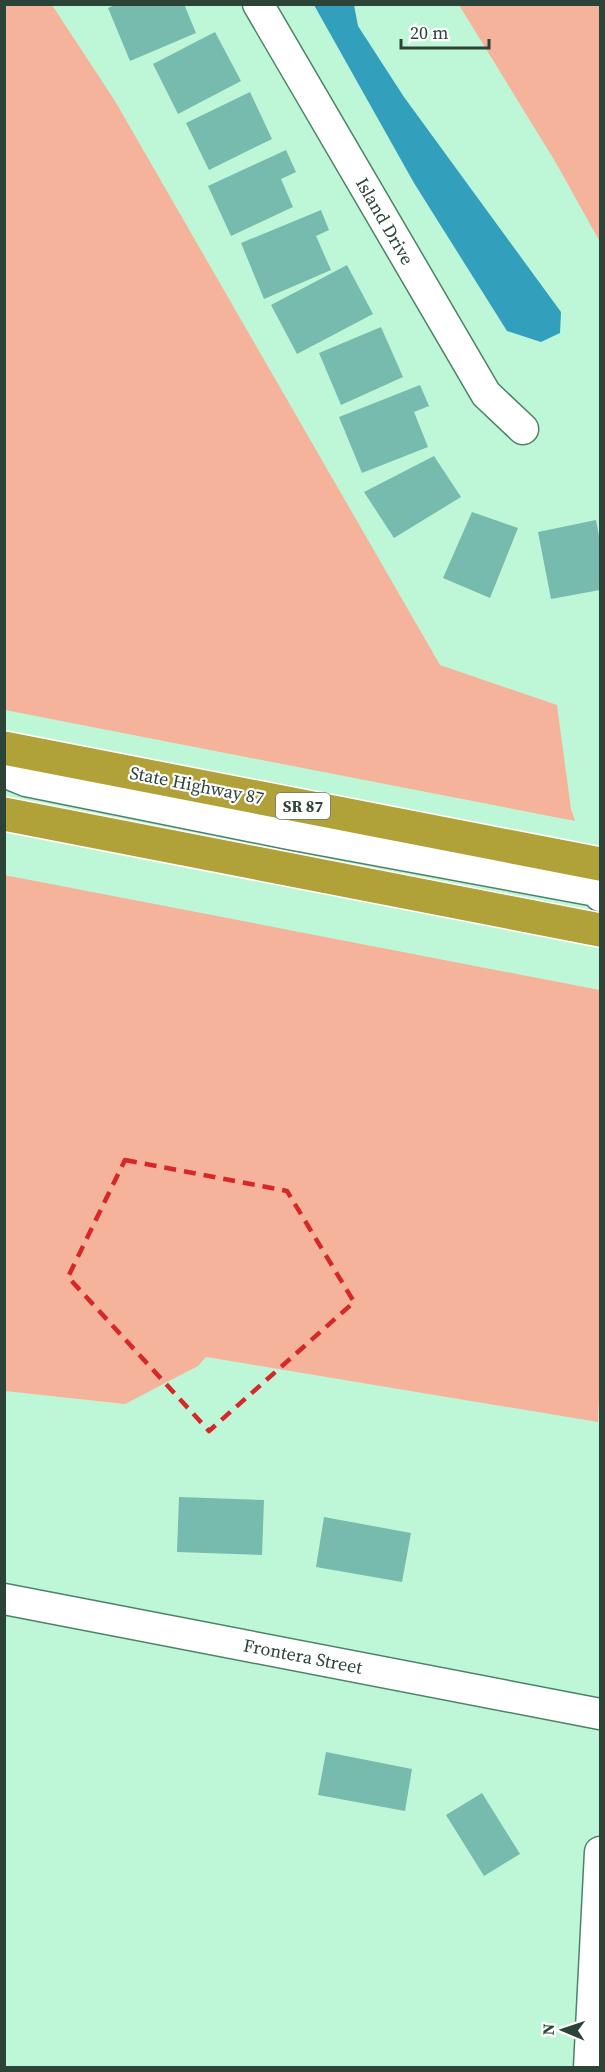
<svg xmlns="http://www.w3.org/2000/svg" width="605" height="2072" font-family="'Source Serif 4',serif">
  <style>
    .green { fill: #f6b39b }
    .water { fill: #329fbd }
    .building { fill: #77bbae }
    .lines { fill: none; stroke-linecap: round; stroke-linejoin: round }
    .minor-casing { stroke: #4c8267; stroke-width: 33 }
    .highway-casing { stroke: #fff; stroke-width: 36 }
    .minor { stroke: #fff; stroke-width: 30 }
    .highway { stroke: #b0a138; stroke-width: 33 }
    .marked { fill: none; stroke: #d62828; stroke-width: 4.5; stroke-dasharray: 12 8; stroke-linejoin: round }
    .labels { text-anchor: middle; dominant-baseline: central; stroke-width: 4.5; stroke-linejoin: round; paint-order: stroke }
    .shield { fill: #fff; stroke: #6b7b73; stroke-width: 1.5 }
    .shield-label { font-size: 16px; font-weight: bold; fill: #2c4337 }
    .street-label { font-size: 18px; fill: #2c4337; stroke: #fff }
  </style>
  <rect width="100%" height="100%" fill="#bef7d7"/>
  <path class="green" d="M 4,5 L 52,5 L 115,101 L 440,665 L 557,705 L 571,809 L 575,821 L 5,710 Z
    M 459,5 L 600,5 L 600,242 L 556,163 Z
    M 4,875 L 600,990 L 600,1376 L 598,1422 L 206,1357 L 198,1366 L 125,1404 L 5,1391 Z"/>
  <path class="water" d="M 314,5 L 354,5 L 358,26 L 404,97 L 561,312 L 560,333 L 541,342 L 507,331 L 414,183 Z"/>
  <path class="building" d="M 117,4 L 184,4 L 196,33 L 130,61 L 108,8 Z
    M 215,32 L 241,81 L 178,114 L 153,64 Z
    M 250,92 L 272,139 L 209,170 L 186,123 Z
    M 286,150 L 296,172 L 281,179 L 293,207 L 231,236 L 208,186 Z
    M 321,210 L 329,230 L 316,236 L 331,270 L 264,299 L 241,243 Z
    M 347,265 L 373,314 L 297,354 L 271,305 Z
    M 381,327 L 403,377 L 341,405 L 319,353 Z
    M 420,385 L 429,406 L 414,412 L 428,447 L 362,473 L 339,417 Z
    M 434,456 L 461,497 L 394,538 L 364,492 Z
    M 472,512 L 518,528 L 490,598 L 443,578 Z
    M 596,520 L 600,541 L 600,590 L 551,599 L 538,532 Z
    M 179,1497 L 264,1500 L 262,1555 L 177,1552 Z
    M 324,1517 L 411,1533 L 402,1582 L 316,1567 Z
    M 326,1752 L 412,1769 L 405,1811 L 318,1795 Z
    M 482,1793 L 520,1854 L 484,1876 L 446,1815 Z"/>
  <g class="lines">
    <defs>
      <path id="minor" d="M 258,4 L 486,394 L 523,429
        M 4,772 L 26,781 L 289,834 L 596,891 L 600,896
        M 4,1599 L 600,1714
        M 589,2068 L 600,1852"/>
      <path id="highway" d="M 4,748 L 600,864
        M 4,814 L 600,930"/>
    </defs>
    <use href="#minor" class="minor-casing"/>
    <use href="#highway" class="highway-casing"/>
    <use href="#minor" class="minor"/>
    <use href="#highway" class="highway"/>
  </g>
  <path class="marked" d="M 125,1160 L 287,1191 L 354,1302 L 209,1431 L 68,1277 Z"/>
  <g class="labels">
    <rect class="shield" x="276" y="793" width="54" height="26" rx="4.5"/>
    <g class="shield-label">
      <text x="303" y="806">SR 87</text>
    </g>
    <g class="street-label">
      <text transform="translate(385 221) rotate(60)">Island Drive</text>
      <text transform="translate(197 785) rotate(11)">State Highway 87</text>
      <text transform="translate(303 1656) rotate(11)">Frontera Street</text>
    </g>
  </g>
  <rect width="605" height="2072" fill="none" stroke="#2c4337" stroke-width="12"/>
  <g transform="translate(563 2030) rotate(272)" stroke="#ffffff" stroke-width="4.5" paint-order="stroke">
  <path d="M0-4.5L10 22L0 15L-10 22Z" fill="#2c4337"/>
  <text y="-9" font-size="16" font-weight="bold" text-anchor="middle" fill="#2c4337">N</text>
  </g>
  <path d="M401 39v9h88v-9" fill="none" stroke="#2c4337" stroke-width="3"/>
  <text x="410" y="39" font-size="18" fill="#2c4337" stroke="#ffffff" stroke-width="4.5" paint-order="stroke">20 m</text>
</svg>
